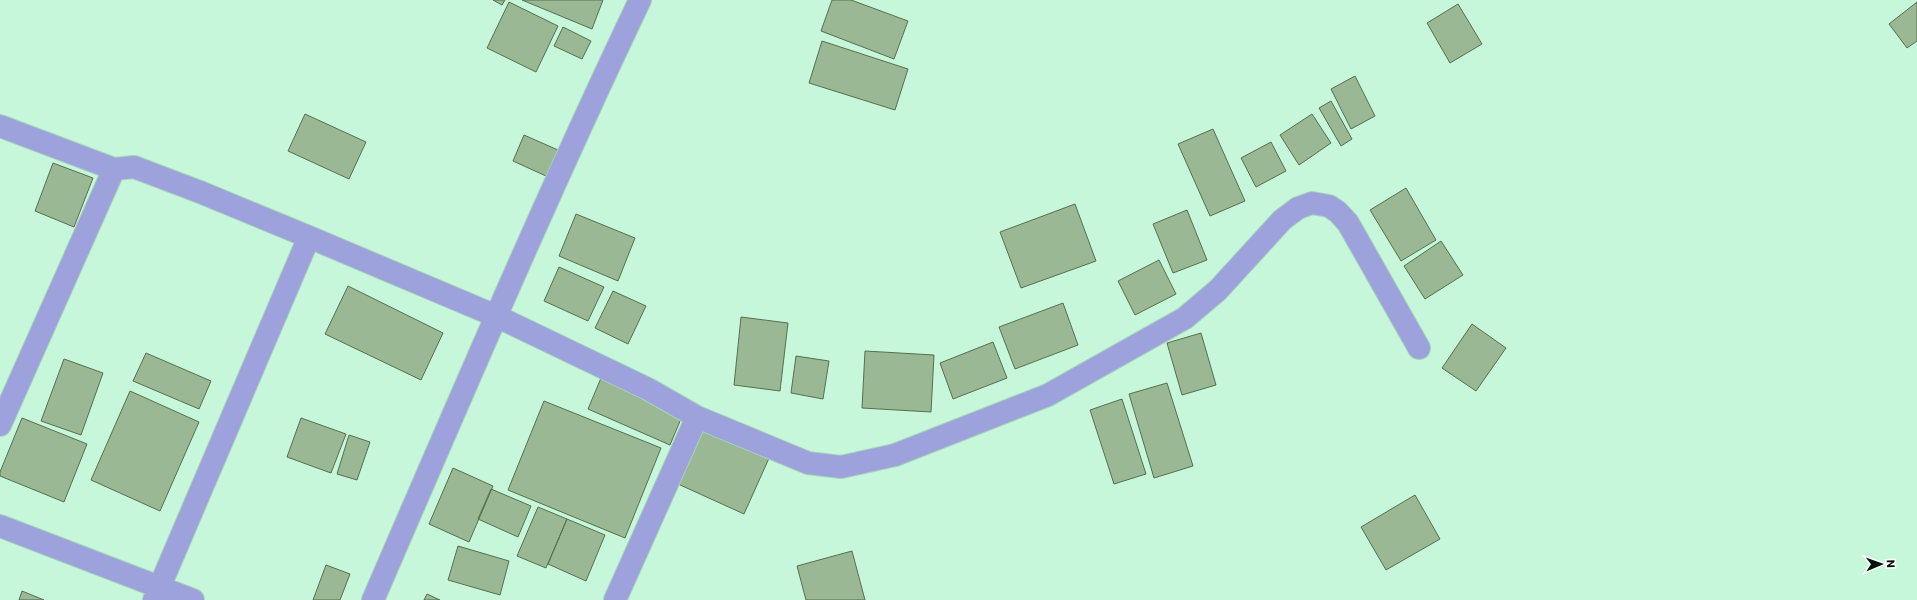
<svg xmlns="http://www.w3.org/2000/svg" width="1917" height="600" font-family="Poppins,sans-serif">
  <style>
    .building { fill: #9ab893; stroke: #55714e }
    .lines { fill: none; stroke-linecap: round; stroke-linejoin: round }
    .minor-casing { stroke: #a7d3ba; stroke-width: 24 }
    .minor { stroke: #9da2dd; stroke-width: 22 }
  </style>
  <rect width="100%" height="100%" fill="#c6f7db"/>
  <path class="building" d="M 493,0 L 505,0 L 502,5 Z
    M 522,0 L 603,0 L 592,29 Z
    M 832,0 L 851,0 L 908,21 L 894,59 L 821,31 Z
    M 509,2 L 558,26 L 536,72 L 487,48 Z
    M 1917,2 L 1917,41 L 1907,48 L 1889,24 Z
    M 1458,4 L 1482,44 L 1450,63 L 1427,23 Z
    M 563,27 L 591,41 L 582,59 L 554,46 Z
    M 822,41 L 908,69 L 895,110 L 809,83 Z
    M 1355,76 L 1375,116 L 1351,129 L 1331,89 Z
    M 1331,101 L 1352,139 L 1341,146 L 1319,108 Z
    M 305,114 L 366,142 L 349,179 L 288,151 Z
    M 1312,114 L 1331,143 L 1299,165 L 1280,135 Z
    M 1213,129 L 1245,201 L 1210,216 L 1178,144 Z
    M 524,135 L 558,150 L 546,176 L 513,161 Z
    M 1271,142 L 1286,171 L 1256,187 L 1241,158 Z
    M 53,163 L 93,178 L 74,227 L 35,211 Z
    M 1406,188 L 1436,240 L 1401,261 L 1370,210 Z
    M 1075,204 L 1096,261 L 1021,288 L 1000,232 Z
    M 1187,210 L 1207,260 L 1173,273 L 1153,224 Z
    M 576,214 L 635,238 L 618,281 L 559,256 Z
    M 1441,241 L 1463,275 L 1425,299 L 1404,266 Z
    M 1159,260 L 1176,294 L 1135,315 L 1118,281 Z
    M 559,267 L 604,287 L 588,321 L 544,301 Z
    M 348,286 L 443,333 L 421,380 L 325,334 Z
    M 613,291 L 646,306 L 628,344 L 595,328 Z
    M 1063,303 L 1078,345 L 1015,369 L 999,327 Z
    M 741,317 L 788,323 L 780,391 L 734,385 Z
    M 1472,324 L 1506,348 L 1476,391 L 1442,368 Z
    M 1201,333 L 1216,385 L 1182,395 L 1167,343 Z
    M 993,342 L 1007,378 L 953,399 L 940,363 Z
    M 865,351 L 934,355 L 931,412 L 862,408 Z
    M 146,353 L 211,381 L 199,409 L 133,381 Z
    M 796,356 L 829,361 L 823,399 L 791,393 Z
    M 64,359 L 103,373 L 81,435 L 41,421 Z
    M 601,378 L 683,414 L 670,445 L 588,409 Z
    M 1167,383 L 1193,466 L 1154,478 L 1129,394 Z
    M 130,391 L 199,422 L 160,511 L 91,480 Z
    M 1122,399 L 1146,474 L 1114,484 L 1090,410 Z
    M 544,401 L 661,448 L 625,538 L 508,490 Z
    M 22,418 L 87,444 L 64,502 L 0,476 L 0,472 Z
    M 301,418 L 346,434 L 331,473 L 287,457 Z
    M 704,426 L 770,456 L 744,514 L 678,484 Z
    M 349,435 L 370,442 L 357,480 L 337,474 Z
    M 453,468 L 493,486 L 469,542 L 429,524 Z
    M 491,489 L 531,506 L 518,537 L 478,519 Z
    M 1415,495 L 1440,539 L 1386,570 L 1361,527 Z
    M 538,507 L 567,519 L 546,568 L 517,556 Z
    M 567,519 L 605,535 L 586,581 L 548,564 Z
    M 458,546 L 509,561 L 500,595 L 448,580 Z
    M 852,551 L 865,600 L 806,600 L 797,566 Z
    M 326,565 L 350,574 L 340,600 L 313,600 Z
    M 22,591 L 44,600 L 19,600 Z
    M 427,594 L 440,600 L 424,600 Z"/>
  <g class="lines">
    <defs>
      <path id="minor" d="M 0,126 L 114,169 L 134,167 L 200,192 L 309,237 L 154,600
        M 309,237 L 496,316 L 648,389 L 697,417 L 808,463 L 841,467 L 895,455 L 1048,395 L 1185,318 L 1218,290 L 1282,220 L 1298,208 L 1312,203 L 1329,206 L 1338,212 L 1348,223 L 1419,348
        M 0,425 L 114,169
        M 0,526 L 193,600
        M 373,600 C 460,399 546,197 640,0
        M 615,600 L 697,417"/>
    </defs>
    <use href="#minor" class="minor-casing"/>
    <use href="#minor" class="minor"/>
  </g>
  <g transform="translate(1881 564) rotate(88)" stroke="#ffffff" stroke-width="3" paint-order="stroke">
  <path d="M0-3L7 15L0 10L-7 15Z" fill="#03130a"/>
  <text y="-6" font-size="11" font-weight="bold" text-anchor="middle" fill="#03130a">N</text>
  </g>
</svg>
